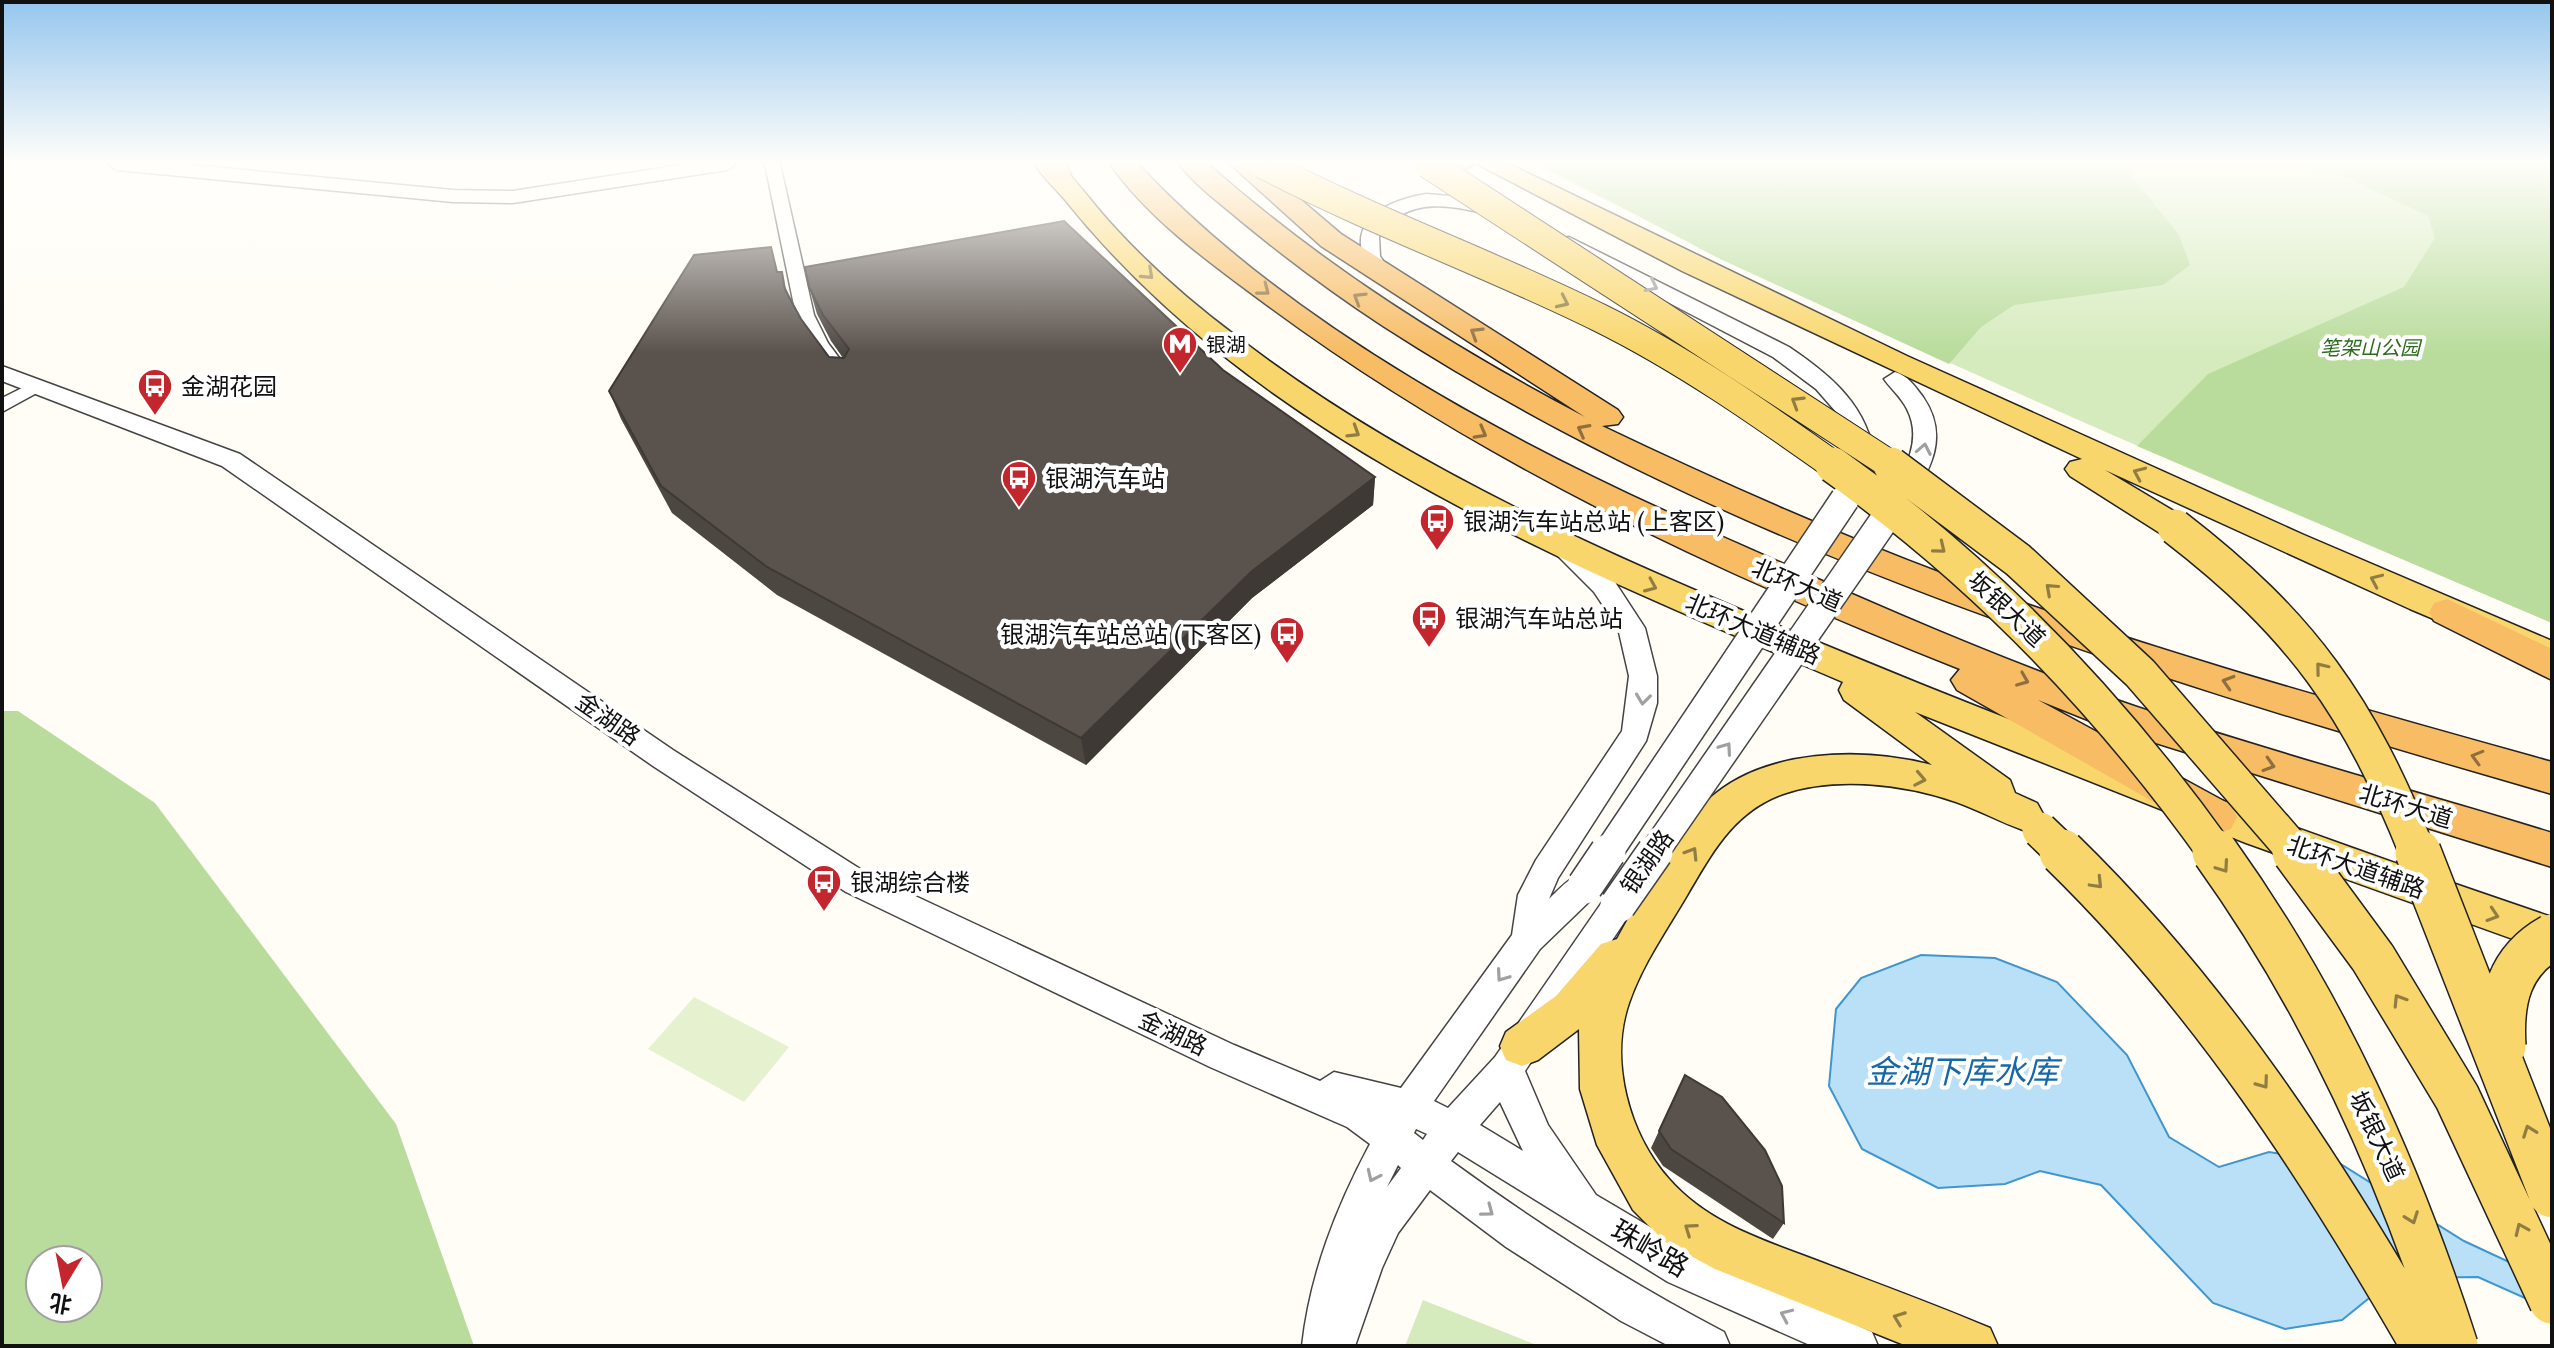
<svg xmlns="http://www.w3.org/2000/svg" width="2554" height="1348" font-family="Lora,'Noto Sans SC',serif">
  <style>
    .green { fill: #d5ebbd }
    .forest { fill: #b9dc9c; fill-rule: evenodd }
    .pitch { fill: #e6f2cf }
    .water { fill: #b9e0f7; stroke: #3f96cf; stroke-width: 2 }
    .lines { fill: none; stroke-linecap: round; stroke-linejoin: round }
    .minor-casing { stroke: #444; stroke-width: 3 }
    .tertiary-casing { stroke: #444; stroke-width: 3 }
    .primary-casing { stroke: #222; stroke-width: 3 }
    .trunk-casing { stroke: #222; stroke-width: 3 }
    .minor { fill: #fff; fill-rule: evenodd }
    .tertiary { fill: #fff; fill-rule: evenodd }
    .primary { fill: #f9d66b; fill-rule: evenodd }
    .trunk { fill: #f7bc64; fill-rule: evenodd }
    .tertiary-bridge-far1-casing { stroke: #444; stroke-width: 31; stroke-linecap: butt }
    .tertiary-bridge-casing { stroke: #444; stroke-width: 38; stroke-linecap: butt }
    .primary-bridge-far2-casing { stroke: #222; stroke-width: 30; stroke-linecap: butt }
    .primary-bridge-far1-casing { stroke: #222; stroke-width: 38; stroke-linecap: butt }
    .primary-bridge-casing { stroke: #222; stroke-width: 48; stroke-linecap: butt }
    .tertiary-bridge-far1 { stroke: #fff; stroke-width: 28 }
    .tertiary-bridge { stroke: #fff; stroke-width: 35 }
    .primary-bridge-far2 { stroke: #f9d66b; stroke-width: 28 }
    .primary-bridge-far1 { stroke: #f9d66b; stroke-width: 35 }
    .primary-bridge { stroke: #f9d66b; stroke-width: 45 }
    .wall { fill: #4d4742 }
    .shaded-wall { fill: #3f3936 }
    .building { fill: #5a524d; stroke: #3f3936; stroke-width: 2 }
    .oneway { stroke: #917d42 }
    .oneway2 { stroke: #a0a0a0 }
    .oneway3 { stroke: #906f3f }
    .labels { text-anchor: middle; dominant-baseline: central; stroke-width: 8; stroke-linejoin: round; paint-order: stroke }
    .far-poi-label { font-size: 20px; fill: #111; stroke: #fff; text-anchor: start }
    .far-park-label { font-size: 20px; font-style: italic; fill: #2f6b1f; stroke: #fff }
    .poi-label { font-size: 24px; fill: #111; stroke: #fff; text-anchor: start }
    .street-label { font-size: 24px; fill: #111; stroke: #fff }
    .near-street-label { font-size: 28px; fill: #111; stroke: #fff }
    .near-water-label { font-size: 32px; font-style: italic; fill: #1768a6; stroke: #fff }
  </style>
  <rect width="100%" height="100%" fill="#fffdf5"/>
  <path class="green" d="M 1534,164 L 2552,164 L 2552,623 C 2209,477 1866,334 1534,164 Z
    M 1423,1300 L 1539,1346 L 1405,1346 Z"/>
  <path class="forest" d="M 1540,164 L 2122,164 L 2179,235 L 2190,265 L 2163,285 L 2014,305 L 1981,327 L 1949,364 L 1718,258 Z
    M 2305,164 L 2552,164 L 2552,623 L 2137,446 L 2208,374 L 2404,287 L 2435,238 L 2428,216 L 2346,177 Z
    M 2,711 L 18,711 L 155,803 L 396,1124 L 474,1346 L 2,1346 ZM 40,1260 L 88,1260 L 88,1308 L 40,1308 Z"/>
  <path class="pitch" d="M 694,997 L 789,1047 L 744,1102 L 648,1049 Z"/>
  <path class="water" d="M 1921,955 L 1995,958 L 2057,982 L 2127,1055 L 2169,1137 L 2219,1167 L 2269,1152 L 2339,1163 L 2464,1241 L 2552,1282 L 2552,1310 L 2478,1277 L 2394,1278 L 2342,1320 L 2285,1329 L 2213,1303 L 2101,1185 L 2040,1171 L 2005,1184 L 1938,1188 L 1862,1149 L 1829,1086 L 1836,1009 L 1861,978 Z"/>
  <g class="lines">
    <defs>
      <path id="minor" d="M 765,164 L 780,164 L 814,315 L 828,343 L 854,378 L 851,382 L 839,382 L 811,344 L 796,315 Z
        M 38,380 L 47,385 L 44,389 L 2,412 L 2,398 Z"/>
      <path id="tertiary" d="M 108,164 L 182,164 L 453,190 L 513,191 L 687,164 L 736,164 L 727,170 L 513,203 L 453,202 L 117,170 Z
        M 1426,194 L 1463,197 L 1505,207 L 1508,211 L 1498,217 C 1455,206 1407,193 1379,237 L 1380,256 L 1392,275 L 1389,279 L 1375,279 C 1340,228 1375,203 1426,194 Z
        M 1569,237 L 1789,347 C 1832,376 1869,407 1875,461 L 1872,467 L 1854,467 L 1837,413 L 1816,389 L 1773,357 L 1562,247 L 1559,243 L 1562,239 Z
        M 2,366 L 240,454 L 673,750 L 868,874 L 1234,1045 L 1320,1081 L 1334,1072 L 1401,1088 L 1512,935 L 1518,895 L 1536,860 L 1622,731 L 1629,676 L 1618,628 L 1594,592 L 1549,547 L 1553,541 L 1571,541 L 1613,579 L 1645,628 L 1657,676 L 1657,703 L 1646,741 L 1558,878 L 1549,899 C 1564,885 1575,869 1596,877 L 1601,886 L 1596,895 L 1540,949 L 1434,1101 L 1448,1108 L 1495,1057 L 1607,895 L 1618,891 L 1629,895 L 1634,905 L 1629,915 L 1525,1071 L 1548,1125 L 1596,1195 L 1696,1254 L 1872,1332 L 1878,1346 L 1812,1346 L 1668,1282 L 1458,1152 L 1451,1161 C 1539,1225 1628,1282 1724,1332 L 1730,1346 L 1669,1346 L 1621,1321 L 1506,1247 L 1430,1190 L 1398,1233 L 1382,1268 L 1355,1346 L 1302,1346 C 1310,1274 1336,1208 1370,1144 L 1347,1127 L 1210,1067 L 846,892 L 653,766 L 222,466 L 2,381 ZM 1500,1102 L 1523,1151 L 1480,1125 ZM 1416,1129 L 1427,1134 L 1423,1140 L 1414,1133 ZM 1398,1165 L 1401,1168 L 1387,1187 Z
        M 1895,372 C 1907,375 1915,386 1923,397 C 1949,435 1932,467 1910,502 L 1892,502 L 1889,496 C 1905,470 1923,440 1907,409 C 1901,397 1891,389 1884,379 Z"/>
      <path id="primary" d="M 1034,164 L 1060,164 C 1080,185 1096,208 1116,229 C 1152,268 1193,304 1236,336 C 1409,470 1612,556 1813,640 C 2056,741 2302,833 2552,917 L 2552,953 L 2246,843 L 1915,712 L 2010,780 L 2015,793 L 2037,803 L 2043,814 L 2037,825 L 2023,830 C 2000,822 1979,810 1956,802 C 1904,784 1836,776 1783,794 C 1733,812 1712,853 1686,897 C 1666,931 1642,965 1629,1003 C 1609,1061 1629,1134 1669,1179 C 1710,1226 1770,1242 1826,1264 C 1881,1285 1936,1305 1990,1328 L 1998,1346 L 1907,1346 L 1715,1269 L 1665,1242 L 1633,1210 L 1597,1145 L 1580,1089 L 1579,1029 L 1538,1060 L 1522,1066 L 1506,1060 L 1500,1046 L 1506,1032 L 1556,996 L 1601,944 L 1617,939 C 1640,898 1675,831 1708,800 C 1764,748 1863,747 1932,765 L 1844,700 L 1839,690 L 1843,682 C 1566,563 1260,442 1066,201 C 1056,189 1043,177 1034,164 Z
        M 1477,164 L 1509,164 L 1907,356 L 2304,535 L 2552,641 L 2552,669 L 2410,609 L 2105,470 L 2187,519 L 2191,527 L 2187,535 L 2175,538 L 2163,535 L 2070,476 L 2065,469 L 2070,462 L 2082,459 L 1682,271 Z"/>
      <path id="trunk" d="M 1040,164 L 1066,164 L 1071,175 L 1067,181 L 1049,181 Z
        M 1110,164 L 1138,164 C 1291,328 1520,448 1723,537 C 1858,597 1994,658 2134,706 C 2272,753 2413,790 2552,833 L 2552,867 L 2108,728 L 2038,700 L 2231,805 L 2237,817 L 2231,829 L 2216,834 L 2201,829 L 1957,690 L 1951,680 L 1960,669 C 1717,573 1478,461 1267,305 C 1213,265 1149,220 1110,164 Z
        M 1179,164 L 1208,164 C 1323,266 1450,346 1585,417 L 1321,246 L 1230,164 L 1259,164 L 1341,234 L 1618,410 L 1623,417 L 1618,424 L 1602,426 C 1715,480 1829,531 1946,575 C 2144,649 2348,705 2552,762 L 2552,794 C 2148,677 1739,556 1383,326 C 1334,294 1287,259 1241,221 C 1221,204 1196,186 1179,164 Z
        M 1444,164 L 1472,164 L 1472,165 L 1459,173 Z
        M 2447,599 L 2552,649 L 2552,680 L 2434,621 L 2429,612 L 2434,603 Z"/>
    </defs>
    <use href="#minor" class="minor-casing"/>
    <use href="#tertiary" class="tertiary-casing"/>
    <use href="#primary" class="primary-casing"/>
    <use href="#trunk" class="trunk-casing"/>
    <use href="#minor" class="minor"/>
    <use href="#tertiary" class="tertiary"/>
    <use href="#primary" class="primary"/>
    <use href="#trunk" class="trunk"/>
    <defs>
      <path id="tertiary-bridge-far1" d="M 1607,854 L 1845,499
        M 1653,854 L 1887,516"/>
      <path id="tertiary-bridge" d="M 1585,886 L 1608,852
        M 1618,905 L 1655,852"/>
      <path id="primary-bridge-far2" d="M 1263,164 C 1373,222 1489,263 1600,318 C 1683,359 1761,414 1836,467
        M 1428,164 L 1894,467"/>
      <path id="primary-bridge-far1" d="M 1833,465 C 1984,572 2110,704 2217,854
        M 1891,465 L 2018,560 L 2140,673 L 2297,854
        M 2175,527 C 2302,625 2359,706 2418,854
        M 2040,830 L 2065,854"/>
      <path id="primary-bridge" d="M 2062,852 C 2211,997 2321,1167 2424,1346
        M 2215,852 C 2324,1004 2398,1169 2455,1346
        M 2295,852 L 2373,958 L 2457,1097 L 2552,1301
        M 2418,852 L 2552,1195
        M 2503,1046 C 2500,999 2509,961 2552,937"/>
    </defs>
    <use href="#tertiary-bridge-far1" class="tertiary-bridge-far1-casing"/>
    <use href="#tertiary-bridge" class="tertiary-bridge-casing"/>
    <use href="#primary-bridge-far2" class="primary-bridge-far2-casing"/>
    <use href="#primary-bridge-far1" class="primary-bridge-far1-casing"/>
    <use href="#primary-bridge" class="primary-bridge-casing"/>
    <use href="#tertiary-bridge-far1" class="tertiary-bridge-far1"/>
    <use href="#tertiary-bridge" class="tertiary-bridge"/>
    <use href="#primary-bridge-far2" class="primary-bridge-far2"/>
    <use href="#primary-bridge-far1" class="primary-bridge-far1"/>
    <use href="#primary-bridge" class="primary-bridge"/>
  </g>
  <path class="wall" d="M 778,272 L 801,319 L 829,357 L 843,358 L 831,341 L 817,314 L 809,287 L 1223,370 L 1375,477 L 1373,505 L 1252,598 L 1086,765 L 777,595 L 672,513 L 621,419 L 609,391 Z
    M 1685,1075 L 1784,1223 L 1773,1239 L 1663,1166 L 1651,1148 Z"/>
  <path class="shaded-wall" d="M 1375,477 L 1373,505 L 1252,598 L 1086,765 L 1081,738 L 1252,571 Z"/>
  <path class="building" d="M 1064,221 L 1223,370 L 1375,477 L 1252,571 L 1081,738 L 767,567 L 661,486 L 609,391 L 694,255 L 771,247 L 777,272 L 782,272 L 785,290 L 801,319 L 829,357 L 844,358 L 849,349 L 823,315 L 809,287 L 805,267 Z
    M 1685,1075 L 1722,1097 L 1765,1150 L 1782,1186 L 1784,1223 L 1671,1149 L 1659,1131 Z"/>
  <defs><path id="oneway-chevron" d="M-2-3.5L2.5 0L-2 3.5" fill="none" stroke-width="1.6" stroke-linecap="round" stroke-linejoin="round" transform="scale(2)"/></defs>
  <g class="oneway">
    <use href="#oneway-chevron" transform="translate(1148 274) rotate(43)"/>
    <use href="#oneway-chevron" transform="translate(1563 302) rotate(25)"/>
    <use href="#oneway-chevron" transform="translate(1797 402) rotate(-148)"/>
    <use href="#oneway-chevron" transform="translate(1354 432) rotate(32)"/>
    <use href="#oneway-chevron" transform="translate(2139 473) rotate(-156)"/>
    <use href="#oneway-chevron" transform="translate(1940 548) rotate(39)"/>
    <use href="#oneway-chevron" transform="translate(2376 580) rotate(-156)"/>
    <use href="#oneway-chevron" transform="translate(1651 586) rotate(23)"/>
    <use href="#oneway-chevron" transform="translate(2051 589) rotate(-138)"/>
    <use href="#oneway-chevron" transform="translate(2321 668) rotate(-129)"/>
    <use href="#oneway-chevron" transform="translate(1920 779) rotate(11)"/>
    <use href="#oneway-chevron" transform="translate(1692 853) rotate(-58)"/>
    <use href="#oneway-chevron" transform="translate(2223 867) rotate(55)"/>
    <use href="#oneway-chevron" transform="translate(2097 883) rotate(46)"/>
    <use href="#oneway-chevron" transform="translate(2493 915) rotate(18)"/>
    <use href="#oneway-chevron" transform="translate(2399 1000) rotate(-122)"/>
    <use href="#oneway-chevron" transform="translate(2263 1083) rotate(54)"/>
    <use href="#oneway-chevron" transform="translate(2529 1131) rotate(-110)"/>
    <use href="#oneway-chevron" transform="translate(2412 1218) rotate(70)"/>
    <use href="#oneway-chevron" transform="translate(1690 1229) rotate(-145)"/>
    <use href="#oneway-chevron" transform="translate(2521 1229) rotate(-114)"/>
    <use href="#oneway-chevron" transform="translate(1899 1318) rotate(-159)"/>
  </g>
  <g class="oneway2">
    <use href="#oneway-chevron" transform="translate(1652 286) rotate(27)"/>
    <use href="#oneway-chevron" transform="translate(1924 449) rotate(-79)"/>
    <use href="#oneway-chevron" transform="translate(1643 699) rotate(97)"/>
    <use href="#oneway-chevron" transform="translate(1726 748) rotate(-55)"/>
    <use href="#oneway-chevron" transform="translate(1502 976) rotate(125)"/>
    <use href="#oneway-chevron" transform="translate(1373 1176) rotate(115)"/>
    <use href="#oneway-chevron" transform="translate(1488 1211) rotate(37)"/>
    <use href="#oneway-chevron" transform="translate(1786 1315) rotate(-156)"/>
  </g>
  <g class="oneway3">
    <use href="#oneway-chevron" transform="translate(1264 290) rotate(38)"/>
    <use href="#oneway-chevron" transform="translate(1359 298) rotate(-148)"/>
    <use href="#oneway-chevron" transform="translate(1476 333) rotate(-148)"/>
    <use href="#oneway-chevron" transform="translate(1583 430) rotate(-152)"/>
    <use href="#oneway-chevron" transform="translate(1481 433) rotate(29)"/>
    <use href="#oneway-chevron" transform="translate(2023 680) rotate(22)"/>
    <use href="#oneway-chevron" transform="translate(2228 682) rotate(-163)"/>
    <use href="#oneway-chevron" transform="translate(2477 757) rotate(-164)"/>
    <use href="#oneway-chevron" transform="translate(2269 765) rotate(17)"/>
  </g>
  <linearGradient id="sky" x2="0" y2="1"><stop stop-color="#95c6ee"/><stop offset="0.46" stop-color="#fffefa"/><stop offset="1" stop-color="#fffefa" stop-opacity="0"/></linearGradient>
  <rect width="2554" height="353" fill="url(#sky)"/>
  <defs>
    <symbol id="metro-pin" viewBox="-11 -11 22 30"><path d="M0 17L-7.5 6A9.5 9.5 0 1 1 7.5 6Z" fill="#c4262e" stroke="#fff"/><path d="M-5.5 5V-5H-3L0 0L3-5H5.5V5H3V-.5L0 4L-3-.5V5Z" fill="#fff"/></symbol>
    <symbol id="bus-pin" viewBox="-11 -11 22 30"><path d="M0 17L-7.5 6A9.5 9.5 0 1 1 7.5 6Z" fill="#c4262e" stroke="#fff"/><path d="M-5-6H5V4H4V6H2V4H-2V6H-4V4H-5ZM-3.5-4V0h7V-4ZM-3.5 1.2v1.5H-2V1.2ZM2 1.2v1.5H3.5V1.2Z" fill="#fff"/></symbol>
  </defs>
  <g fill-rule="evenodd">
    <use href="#metro-pin" x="1160" y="324" width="40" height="54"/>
    <use href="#bus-pin" x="135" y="366" width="40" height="54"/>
    <use href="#bus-pin" x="999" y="458" width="40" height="54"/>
    <use href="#bus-pin" x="1417" y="501" width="40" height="54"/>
    <use href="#bus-pin" x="1409" y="598" width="40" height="54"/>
    <use href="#bus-pin" x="1267" y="614" width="40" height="54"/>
    <use href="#bus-pin" x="804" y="862" width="40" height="54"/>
  </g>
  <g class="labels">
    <g class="far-poi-label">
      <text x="1206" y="344">银湖</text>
    </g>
    <g class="far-park-label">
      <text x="2370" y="347">笔架山公园</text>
    </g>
    <g class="poi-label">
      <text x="181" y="386">金湖花园</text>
      <text x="1045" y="478">银湖汽车站</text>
      <text x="1463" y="521">银湖汽车站总站 (上客区)</text>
      <text x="1455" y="618">银湖汽车站总站</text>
      <text x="1261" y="634" text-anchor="end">银湖汽车站总站 (下客区)</text>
      <text x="850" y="882">银湖综合楼</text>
    </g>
    <g class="street-label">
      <text transform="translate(1797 585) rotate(24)">北环大道</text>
      <text transform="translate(2007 609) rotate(44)">坂银大道</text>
      <text transform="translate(1753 629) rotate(23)">北环大道辅路</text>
      <text transform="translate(608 719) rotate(35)">金湖路</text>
      <text transform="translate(2406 806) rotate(17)">北环大道</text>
      <text transform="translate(1647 862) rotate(-55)">银湖路</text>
      <text transform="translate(2356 867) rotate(19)">北环大道辅路</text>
      <text transform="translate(1173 1033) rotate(25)">金湖路</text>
      <text transform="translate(2377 1136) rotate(65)">坂银大道</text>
    </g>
    <g class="near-street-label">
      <text transform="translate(1650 1248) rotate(30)">珠岭路</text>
    </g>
    <g class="near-water-label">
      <text x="1962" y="1071">金湖下库水库</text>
    </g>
  </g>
  <rect width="2554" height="1348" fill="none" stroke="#111111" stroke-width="8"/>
  <g transform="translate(64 1284) rotate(190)"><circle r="38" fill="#ffffff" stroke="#a0a0a0" stroke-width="2"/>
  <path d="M0-6L14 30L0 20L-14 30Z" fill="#c4262e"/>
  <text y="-12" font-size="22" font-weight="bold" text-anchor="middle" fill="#111111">北</text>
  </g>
</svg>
